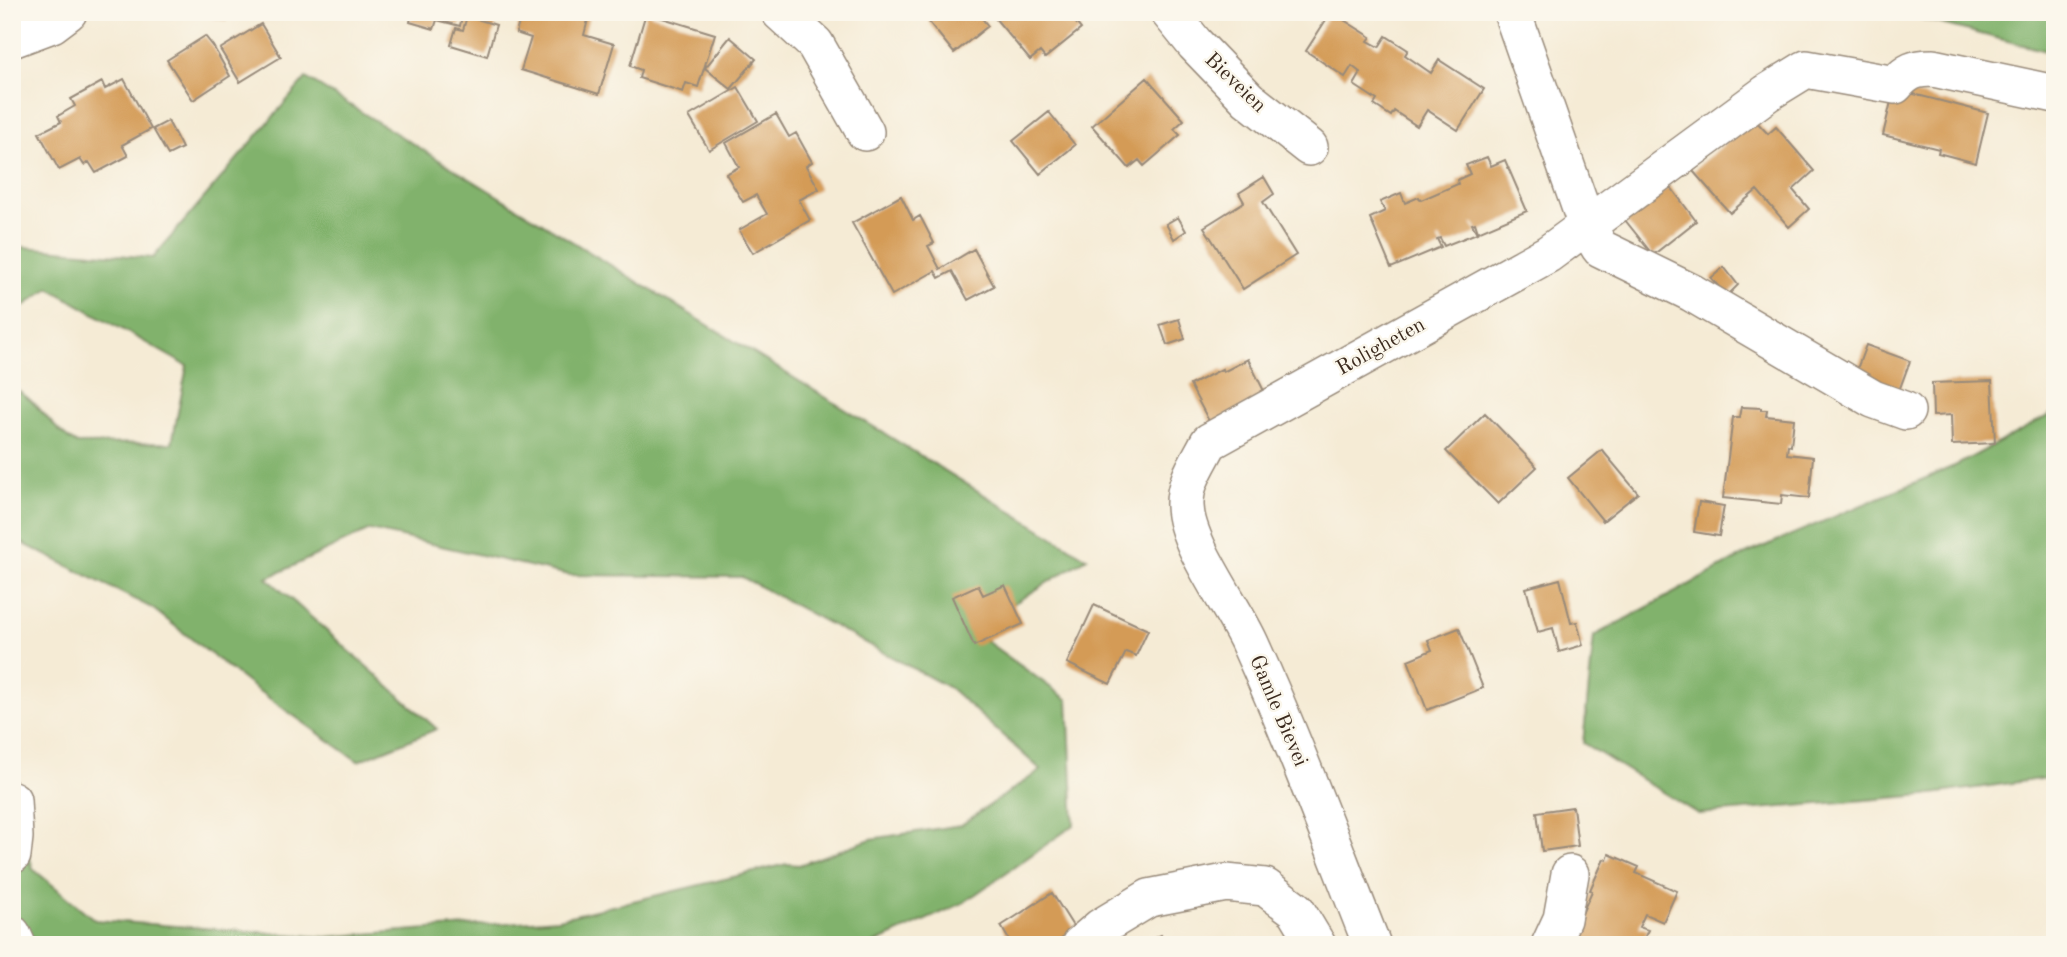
<svg xmlns="http://www.w3.org/2000/svg" width="2067" height="957" font-family="'Old Standard TT',serif">
  <style>
    .forest { fill: #81b26c; stroke: #5e6e45; stroke-width: 2 }
    .building { fill: #d49b57 }
    .lines { fill: none; stroke-linecap: round; stroke-linejoin: round }
    .minor-casing { stroke: #988a7a; stroke-width: 40 }
    .minor { stroke: #fff; stroke-width: 37 }
    .labels { text-anchor: middle; dominant-baseline: central; stroke-width: 5; stroke-linejoin: round; paint-order: stroke }
    .street-label { font-size: 21px; fill: #3b2a1e; stroke: #fbf7ec }
  </style>
  <rect width="100%" height="100%" fill="#fbf7ec"/>
  <filter id="ink" filterUnits="userSpaceOnUse"><feTurbulence type="fractalNoise" baseFrequency=".0143" numOctaves="2"/><feDisplacementMap in="SourceGraphic" scale="14" xChannelSelector="R" yChannelSelector="G"/><feConvolveMatrix kernelMatrix="1 2 1 2 8 2 1 2 1" color-interpolation-filters="sRGB"/></filter>
  <filter id="wash" filterUnits="userSpaceOnUse"><feTurbulence type="fractalNoise" baseFrequency=".00686" numOctaves="4" result="noise"/><feDisplacementMap in="SourceGraphic" scale="28" xChannelSelector="R" yChannelSelector="G"/><feGaussianBlur stdDeviation="1.57" result="paint"/><feColorMatrix in="noise" values="0 0 0 0 0 0 0 0 0 0 0 0 0 0 0 0 0 1.4 0 .05"/><feComposite in="paint" operator="in"/></filter>
  <g filter="url(#wash)">
    <rect width="100%" height="100%" fill="#f5ebd5"/>
    <path class="forest" d="M 1896,12 L 2055,12 L 2055,54 L 2050,52 Z
      M 306,78 L 1087,558 L 971,630 L 1068,700 L 1074,825 L 963,903 L 871,945 L 12,945 L 12,797 L 33,869 L 95,920 L 326,937 L 558,919 L 787,864 L 799,865 L 871,839 L 961,825 L 1041,770 L 950,688 L 742,577 L 569,575 L 370,530 L 267,578 L 437,729 L 358,761 L 249,684 L 152,608 L 12,538 L 12,388 C 39,400 51,430 77,444 L 172,443 L 187,366 L 49,288 L 12,315 L 12,246 L 153,258 Z
      M 2055,412 L 2055,777 L 1925,795 L 1698,814 L 1583,743 L 1594,636 L 1746,554 L 1959,464 Z"/>
    <g id="blocks">
      <path class="building" d="M 207,12 L 235,12 L 233,18 L 228,17 L 226,21 L 206,16 Z
        M 412,12 L 463,12 L 460,26 L 437,20 L 434,29 L 410,22 Z
        M 522,12 L 590,12 L 584,35 L 614,44 L 599,94 L 521,70 L 531,38 L 516,33 Z
        M 939,12 L 977,12 L 988,26 L 954,53 L 928,21 Z
        M 1002,12 L 1084,12 L 1085,14 L 1075,22 L 1081,29 L 1045,58 L 1040,52 L 1030,60 L 995,18 Z
        M 1331,12 L 1371,37 L 1368,41 L 1379,47 L 1386,36 L 1408,50 L 1405,55 L 1431,73 L 1439,60 L 1484,89 L 1458,130 L 1427,110 L 1417,126 L 1394,111 L 1391,116 L 1374,105 L 1377,100 L 1354,85 L 1361,73 L 1352,66 L 1345,77 L 1306,51 Z
        M 646,13 L 715,34 L 698,87 L 686,83 L 683,92 L 639,78 L 641,70 L 630,66 Z
        M 467,16 L 496,25 L 487,56 L 451,45 L 456,28 L 463,30 Z
        M 261,24 L 281,57 L 240,82 L 220,49 Z
        M 205,36 L 213,46 L 230,76 L 193,100 L 167,60 Z
        M 730,37 L 756,59 L 731,89 L 705,68 Z
        M 1147,78 L 1184,120 L 1174,129 L 1180,135 L 1144,166 L 1139,160 L 1129,168 L 1092,126 Z
        M 124,79 L 151,129 L 122,145 L 128,156 L 96,173 L 89,162 L 84,165 L 80,159 L 59,170 L 39,133 L 61,122 L 58,116 L 75,106 L 71,99 L 102,82 L 105,89 Z
        M 738,87 L 758,121 L 709,150 L 689,116 Z
        M 1894,89 L 1988,113 L 1976,163 L 1938,153 L 1939,149 L 1883,135 Z
        M 1049,112 L 1075,145 L 1040,174 L 1013,141 Z
        M 776,114 L 789,137 L 796,133 L 812,162 L 806,166 L 819,189 L 799,200 L 810,220 L 753,253 L 739,230 L 767,214 L 756,195 L 743,202 L 726,174 L 739,167 L 726,143 Z
        M 1754,119 L 1768,134 L 1776,127 L 1814,171 L 1793,190 L 1809,209 L 1789,227 L 1757,190 L 1730,213 L 1693,171 Z
        M 168,121 L 182,148 L 168,155 L 153,129 Z
        M 1487,157 L 1491,166 L 1505,160 L 1527,211 L 1478,232 L 1475,223 L 1472,224 L 1477,233 L 1444,246 L 1440,238 L 1437,239 L 1441,247 L 1391,268 L 1370,218 L 1385,211 L 1380,202 L 1401,193 L 1405,203 L 1419,197 L 1421,200 L 1458,184 L 1457,180 L 1470,174 L 1466,165 Z
        M 1264,177 L 1274,194 L 1263,202 L 1296,255 L 1243,289 L 1204,227 L 1244,202 L 1239,193 Z
        M 1670,186 L 1696,221 L 1653,255 L 1625,220 Z
        M 901,196 L 913,220 L 920,216 L 934,243 L 928,246 L 940,269 L 974,249 L 994,286 L 968,300 L 952,271 L 939,278 L 935,271 L 892,295 L 852,223 Z
        M 1178,217 L 1186,231 L 1174,239 L 1166,224 Z
        M 1724,267 L 1738,285 L 1727,296 L 1711,278 Z
        M 1179,319 L 1185,339 L 1167,345 L 1160,325 Z
        M 1866,345 L 1910,361 L 1897,396 L 1853,380 Z
        M 1248,359 L 1266,395 L 1211,425 L 1190,385 L 1222,369 L 1223,372 Z
        M 1992,381 L 1995,443 L 1952,445 L 1951,415 L 1933,416 L 1932,383 Z
        M 1741,407 L 1761,408 L 1761,410 L 1767,410 L 1766,416 L 1794,419 L 1791,446 L 1788,445 L 1787,454 L 1813,457 L 1809,498 L 1782,495 L 1781,504 L 1723,498 L 1733,417 L 1739,417 Z
        M 1485,413 L 1537,467 L 1498,504 L 1446,451 Z
        M 1602,450 L 1638,493 L 1603,521 L 1568,478 Z
        M 1699,502 L 1724,506 L 1719,536 L 1694,532 Z
        M 1560,579 L 1571,623 L 1577,622 L 1583,645 L 1559,652 L 1553,628 L 1538,632 L 1526,588 Z
        M 978,585 L 983,595 L 1005,585 L 1023,624 L 974,646 L 952,597 Z
        M 1094,605 L 1148,630 L 1136,656 L 1126,652 L 1110,684 L 1067,663 Z
        M 1459,628 L 1483,688 L 1427,710 L 1408,660 L 1432,650 L 1428,640 Z
        M 1573,807 L 1578,846 L 1542,851 L 1537,812 Z
        M 1609,854 L 1639,867 L 1636,873 L 1677,891 L 1663,922 L 1645,914 L 1639,927 L 1648,930 L 1641,945 L 1568,945 L 1592,891 L 1590,890 L 1604,859 L 1607,860 Z
        M 1052,893 L 1076,931 L 1054,945 L 1012,945 L 1001,926 Z
        M 1161,935 L 1166,945 L 1139,945 Z"/>
    </g>
  </g>
  <g filter="url(#ink)">
    <use href="#blocks" fill-opacity="0" stroke="#988a7a" stroke-width="2"/>
    <g class="lines">
      <defs>
        <path id="minor" d="M 780,12 L 815,44 L 865,132
          M 1169,12 L 1195,44 L 1248,99 L 1309,147
          M 1512,12 L 1587,226 L 1600,248 L 1692,293 L 1873,399 L 1906,411
          M 12,39 L 52,24 L 68,12
          M 12,800 L 14,837 L 12,855
          M 12,934 L 17,945
          M 1080,945 L 1101,927 L 1149,898 L 1226,883 L 1265,887 L 1296,910 L 1317,945
          M 1372,945 C 1332,844 1295,743 1250,644 C 1233,606 1186,545 1185,506 C 1184,482 1199,462 1209,442 L 1548,254 L 1767,93 L 1806,69 L 1895,85 C 1907,71 1915,68 1933,68 L 2055,94
          M 1550,945 L 1562,919 L 1570,874"/>
      </defs>
      <use href="#minor" class="minor-casing"/>
      <use href="#minor" class="minor"/>
    </g>
  </g>
  <g class="labels">
    <g class="street-label">
      <text transform="translate(1235 83) rotate(44)">Bieveien</text>
      <text transform="translate(1381 347) rotate(-29)">Roligheten</text>
      <text transform="translate(1278 711) rotate(67)">Gamle Bievei</text>
    </g>
  </g>
  <rect width="2067" height="957" fill="none" stroke="#fbf7ec" stroke-width="42"/>
</svg>
